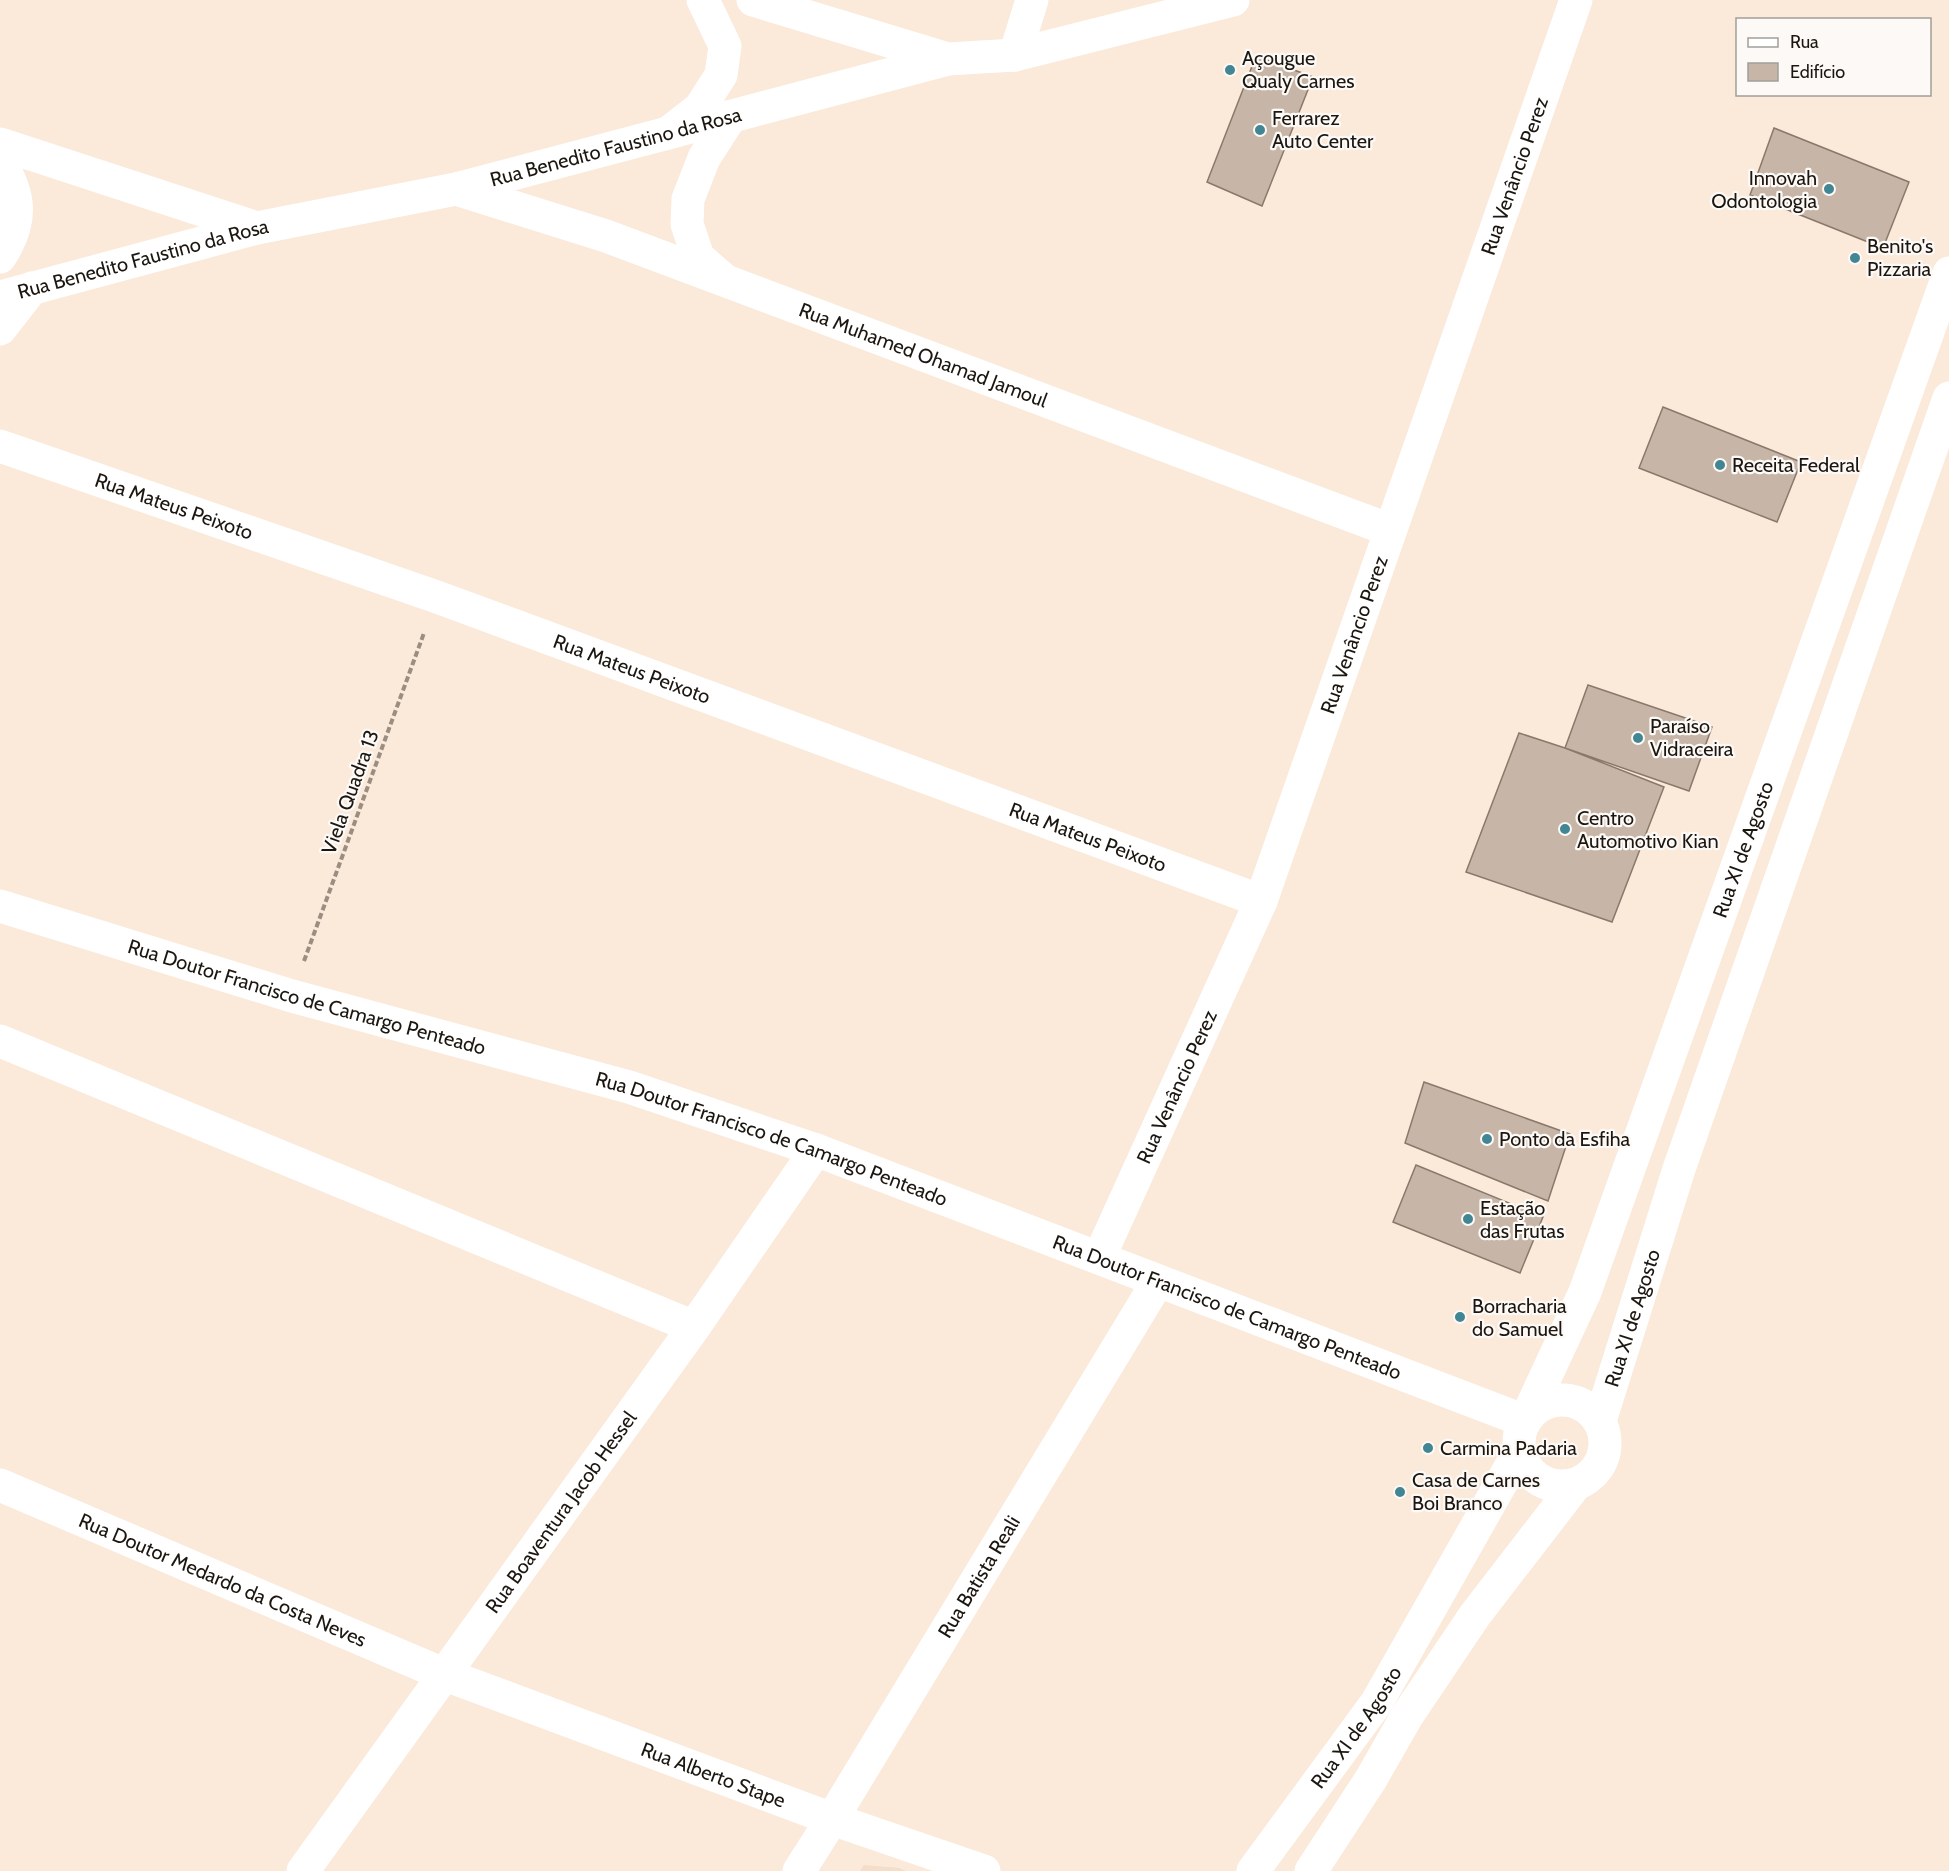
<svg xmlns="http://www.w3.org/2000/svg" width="1949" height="1871" font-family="Cabin,sans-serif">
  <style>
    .built { fill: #f5ddc8 }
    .building { fill: #c7b6a7; stroke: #89796b; stroke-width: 1.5 }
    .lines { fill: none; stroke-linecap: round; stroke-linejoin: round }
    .path { stroke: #9a8d82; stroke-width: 4; stroke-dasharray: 6 3; stroke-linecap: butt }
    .minor { stroke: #fff; stroke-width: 33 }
    .major { stroke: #fff; stroke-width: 33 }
    .poi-dot { fill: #428694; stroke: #fcf9f6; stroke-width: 2 }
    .labels { text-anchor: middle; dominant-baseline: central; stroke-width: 4.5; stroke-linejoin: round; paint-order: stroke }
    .poi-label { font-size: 20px; fill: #1c1610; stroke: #fcf9f6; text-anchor: start }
    .street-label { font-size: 20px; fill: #1c1610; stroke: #fcf9f6 }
  </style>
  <rect width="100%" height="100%" fill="#fbe9d9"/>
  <path class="built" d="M 864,1865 L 899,1868 L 906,1871 L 860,1871 Z"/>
  <path class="building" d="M 1256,56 L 1313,77 L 1262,206 L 1207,182 Z
    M 1774,128 L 1909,182 L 1883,248 L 1750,195 Z
    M 1663,407 L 1801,462 L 1777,522 L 1639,468 Z
    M 1588,685 L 1712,727 L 1689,791 L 1565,748 Z
    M 1519,733 L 1565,748 L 1664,787 L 1612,922 L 1466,872 Z
    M 1424,1082 L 1570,1134 L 1548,1201 L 1405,1143 Z
    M 1416,1165 L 1543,1217 L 1520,1273 L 1393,1222 Z"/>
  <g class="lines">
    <path class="path" d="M 304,961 L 424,633"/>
    <g class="minor">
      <path d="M 753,0 L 948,59"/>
      <path d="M 1015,55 L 1032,0"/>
      <path d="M 668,133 L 700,108 L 721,75 L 725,46 L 703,0"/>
      <path d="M 0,144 L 257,228"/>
      <path d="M 0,162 C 21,196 23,222 0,257"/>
      <path id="s1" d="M 456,189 L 606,236 L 1390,530"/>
      <path d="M 722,278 L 698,257 L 687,224 L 688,199 L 704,158 L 731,116"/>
      <path d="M 0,329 L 32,288"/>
      <path id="s2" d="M 0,446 L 437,597 L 1261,901"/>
      <path id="s3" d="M 0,906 L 292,996 L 629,1087 L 816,1150 L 1525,1421"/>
      <path d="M 0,1041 L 694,1327"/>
      <path id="s4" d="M 1099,1258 L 1261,901 L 1576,0"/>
      <path id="s5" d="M 0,1485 L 443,1674 L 832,1819 L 984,1871"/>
      <path id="s6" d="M 303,1871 L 694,1327 L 816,1150"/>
      <path id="s7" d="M 799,1871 L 832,1819 L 1158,1281"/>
    </g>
    <g class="major">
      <path id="s8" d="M 0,297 L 257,228 L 456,189 L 948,59 L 1015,55 L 1233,0"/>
      <circle cx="1562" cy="1443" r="43"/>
      <path id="s9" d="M 1525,1421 L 1585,1292 L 1949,273"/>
      <path id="s10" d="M 1600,1421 L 1679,1169 L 1949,398"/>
      <path id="s11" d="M 1253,1871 L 1377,1702 L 1520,1450"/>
      <path d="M 1311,1871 L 1371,1779 L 1407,1716 L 1475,1615 L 1576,1484"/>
    </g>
  </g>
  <g class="poi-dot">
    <circle cx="1230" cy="70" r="6"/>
    <circle cx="1260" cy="130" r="6"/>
    <circle cx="1829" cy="189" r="6"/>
    <circle cx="1855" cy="258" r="6"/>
    <circle cx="1720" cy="465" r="6"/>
    <circle cx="1638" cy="738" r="6"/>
    <circle cx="1565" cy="829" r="6"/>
    <circle cx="1487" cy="1139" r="6"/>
    <circle cx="1468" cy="1219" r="6"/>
    <circle cx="1460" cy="1317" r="6"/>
    <circle cx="1428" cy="1448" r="6"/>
    <circle cx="1400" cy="1492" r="6"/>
  </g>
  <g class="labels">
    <g class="poi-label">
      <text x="1242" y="58">Açougue<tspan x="1242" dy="23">Qualy Carnes</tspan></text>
      <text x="1272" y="118">Ferrarez<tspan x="1272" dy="23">Auto Center</tspan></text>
      <text x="1817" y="178" text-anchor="end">Innovah<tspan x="1817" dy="23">Odontologia</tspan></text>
      <text x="1867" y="246">Benito's<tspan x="1867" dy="23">Pizzaria</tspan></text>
      <text x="1732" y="465">Receita Federal</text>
      <text x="1650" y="726">Paraíso<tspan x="1650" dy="23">Vidraceira</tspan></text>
      <text x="1577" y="818">Centro<tspan x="1577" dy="23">Automotivo Kian</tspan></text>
      <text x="1499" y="1139">Ponto da Esfiha</text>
      <text x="1480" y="1208">Estação<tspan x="1480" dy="23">das Frutas</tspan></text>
      <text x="1472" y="1306">Borracharia<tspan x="1472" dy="23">do Samuel</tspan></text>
      <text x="1440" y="1448">Carmina Padaria</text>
      <text x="1412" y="1480">Casa de Carnes<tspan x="1412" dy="23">Boi Branco</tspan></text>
    </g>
    <g class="street-label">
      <text stroke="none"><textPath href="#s8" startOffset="634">Rua Benedito Faustino da Rosa</textPath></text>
      <text stroke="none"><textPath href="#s4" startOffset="1160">Rua Venâncio Perez</textPath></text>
      <text stroke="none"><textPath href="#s8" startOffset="148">Rua Benedito Faustino da Rosa</textPath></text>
      <text stroke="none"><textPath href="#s1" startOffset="496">Rua Muhamed Ohamad Jamoul</textPath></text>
      <text stroke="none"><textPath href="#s2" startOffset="184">Rua Mateus Peixoto</textPath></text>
      <text stroke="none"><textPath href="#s4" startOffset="674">Rua Venâncio Perez</textPath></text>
      <text stroke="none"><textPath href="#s2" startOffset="670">Rua Mateus Peixoto</textPath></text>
      <text transform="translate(350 792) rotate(-70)">Viela Quadra 13</text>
      <text stroke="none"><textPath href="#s2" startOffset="1156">Rua Mateus Peixoto</textPath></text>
      <text stroke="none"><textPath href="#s9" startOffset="612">Rua XI de Agosto</textPath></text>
      <text stroke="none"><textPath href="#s3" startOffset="320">Rua Doutor Francisco de Camargo Penteado</textPath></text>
      <text stroke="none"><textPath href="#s4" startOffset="188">Rua Venâncio Perez</textPath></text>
      <text stroke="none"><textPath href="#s3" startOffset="806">Rua Doutor Francisco de Camargo Penteado</textPath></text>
      <text stroke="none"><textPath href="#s3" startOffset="1292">Rua Doutor Francisco de Camargo Penteado</textPath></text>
      <text stroke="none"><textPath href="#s10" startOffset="108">Rua XI de Agosto</textPath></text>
      <text stroke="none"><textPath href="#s6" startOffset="442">Rua Boaventura Jacob Hessel</textPath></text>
      <text stroke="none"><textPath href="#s7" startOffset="345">Rua Batista Reali</textPath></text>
      <text stroke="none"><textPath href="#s5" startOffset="242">Rua Doutor Medardo da Costa Neves</textPath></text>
      <text stroke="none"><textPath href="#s11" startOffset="177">Rua XI de Agosto</textPath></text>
      <text stroke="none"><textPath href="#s5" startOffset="770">Rua Alberto Stape</textPath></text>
    </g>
  </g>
  <rect x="1736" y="18" width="195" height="78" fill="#fcf9f6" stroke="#a29e9a" stroke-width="1.5"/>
  <rect x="1748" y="38" width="30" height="9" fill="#ffffff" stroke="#a29e9a" stroke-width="1.5"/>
  <text x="1790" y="48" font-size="18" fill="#1c1610">Rua</text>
  <rect x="1748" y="63" width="30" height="18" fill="#c7b6a7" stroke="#a29e9a" stroke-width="1.5"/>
  <text x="1790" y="78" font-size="18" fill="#1c1610">Edifício</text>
</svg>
